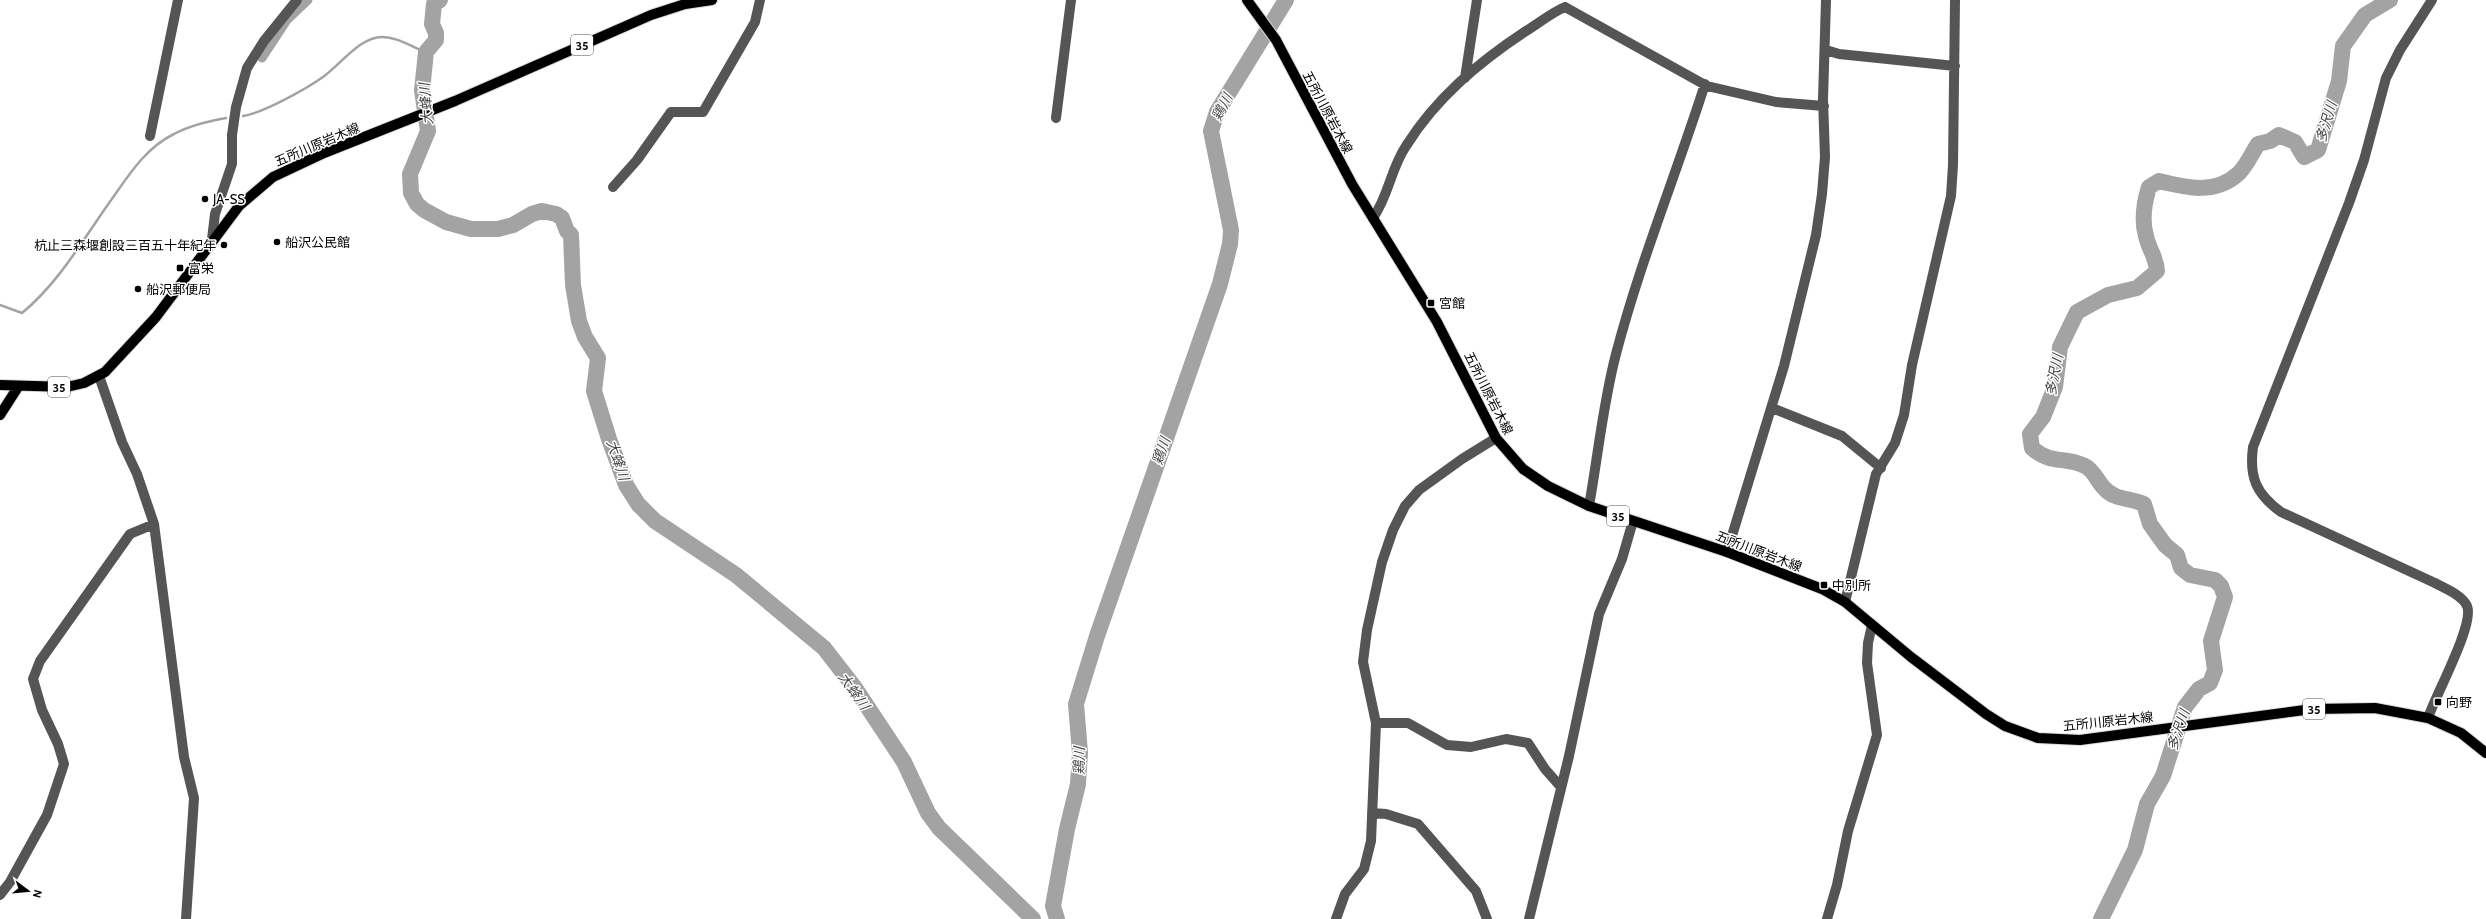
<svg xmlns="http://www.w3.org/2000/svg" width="2486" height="919" font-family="Cabin,'Noto Sans JP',sans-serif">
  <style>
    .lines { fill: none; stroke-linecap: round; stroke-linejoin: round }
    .stream { stroke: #a3a3a3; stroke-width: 2.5 }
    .canal { stroke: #a3a3a3; stroke-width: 9 }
    .river { stroke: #a3a3a3; stroke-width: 16 }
    .major-casing { stroke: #dbdbdb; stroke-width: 12 }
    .minor { stroke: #555; stroke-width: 10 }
    .major { stroke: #000; stroke-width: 10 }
    .poi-dot { fill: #000; stroke: #fff; stroke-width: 1.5 }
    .labels { text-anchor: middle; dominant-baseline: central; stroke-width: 3; stroke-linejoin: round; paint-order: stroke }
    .shield { fill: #fff; stroke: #4c4c4c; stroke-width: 1 }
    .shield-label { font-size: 12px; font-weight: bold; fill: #000 }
    .street-label { font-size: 13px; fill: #000; stroke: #fff }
    .poi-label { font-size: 13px; fill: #000; stroke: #fff; text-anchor: start }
    .water-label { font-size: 14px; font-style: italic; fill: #444; stroke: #fff }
  </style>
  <rect width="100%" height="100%" fill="#fff"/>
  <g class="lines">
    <path class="stream" d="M 243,116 C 263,113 306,89 323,77 C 341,64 360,37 382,37 C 397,37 412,47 426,52
      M 0,305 L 22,313 C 60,282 85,236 114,196 C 130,173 147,147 174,134 C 189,126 209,121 226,118"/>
    <path class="canal" d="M 262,58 L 287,20 L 308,0"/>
    <path class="river" d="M 440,0 L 434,4 L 432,24 L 436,33 L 436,40 L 426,52 L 422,90 L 428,131 L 410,174 L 411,193 L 417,204 L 424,210 L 446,222 L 471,229 L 498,229 L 513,225 L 532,214 L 542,211 L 556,214 L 562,218 L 567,231 L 571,235 L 573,285 L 579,321 L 585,337 L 598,358 L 594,391 L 609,439 L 626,485 L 638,504 L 655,521 L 736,575 L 824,648 L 855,688 L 904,762 L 928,813 L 939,828 L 1033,919
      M 1057,919 L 1053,906 L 1067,829 L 1078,784 L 1080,753 L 1076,704 L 1097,636 L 1220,284 L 1230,244 L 1231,230 L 1211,131 L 1217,112 L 1286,0
      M 2101,919 L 2135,850 L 2147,804 L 2163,776 L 2185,707 L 2199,689 L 2210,683 L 2215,670 L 2211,641 L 2225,597 L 2221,586 L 2215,580 L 2190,575 L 2181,568 L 2177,555 L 2165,545 L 2150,524 L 2144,504 C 2131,498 2115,500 2105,489 C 2098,483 2094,470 2085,466 C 2065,456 2051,465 2032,448 L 2030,434 L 2043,417 L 2055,387 L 2060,347 L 2077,312 L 2108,295 L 2137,288 L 2157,271 C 2156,256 2149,250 2146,236 C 2141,219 2144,203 2149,187 L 2159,181 C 2187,188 2216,195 2239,173 C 2247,165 2252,153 2258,144 L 2270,141 L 2279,135 L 2295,142 L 2304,157 L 2318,150 L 2339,81 L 2343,46 L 2365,15 L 2390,0"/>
    <defs>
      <path id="major" d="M 1247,0 L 1276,40 L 1352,184 L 1437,322 L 1496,438 L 1523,469 L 1548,486 L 1589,506 L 1727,552 L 1822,589 L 1845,602 L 1911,657 L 1986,714 L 2005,726 L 2038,738 L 2080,740 L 2312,709 L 2375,708 L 2428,718 L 2461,733 L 2486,753
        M 0,385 L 67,387 L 84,383 L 105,372 L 156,317 L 239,206 L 273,177 L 324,153 L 455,101 L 651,15 L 685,4 L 712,0
        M 0,415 L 18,387"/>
    </defs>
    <use href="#major" class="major-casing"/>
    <path class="minor" d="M 1565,7 L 1707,86 L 1776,102 L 1824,106
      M 1826,50 L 1839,54 L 1955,66
      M 1465,78 L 1477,0
      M 1056,118 L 1071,0
      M 150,136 L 178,0
      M 613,187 L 637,160 L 671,112 L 703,112 L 755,22 L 760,0
      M 1373,218 C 1389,195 1391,168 1406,146 C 1436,98 1479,62 1526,31 C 1539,23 1551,13 1565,7
      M 212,239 L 215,214 L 232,164 L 232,135 L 236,107 L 247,68 L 264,41 L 297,0
      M 99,376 L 122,442 L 137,474 L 154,524 L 184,757 L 194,798 L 186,919
      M 1772,408 L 1842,436 L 1881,468
      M 1589,506 C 1598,456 1603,403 1616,354 C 1640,262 1676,175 1705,84
      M 1727,552 L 1784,366 L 1816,235 L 1822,194 L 1825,157 L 1823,99 L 1826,0
      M 1845,602 L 1876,474 L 1895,443 L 1904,415 L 1912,365 L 1951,196 L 1953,165 L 1955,0
      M 2428,718 C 2435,696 2475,624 2467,606 C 2462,595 2446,589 2435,583 L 2281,512 C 2256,494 2249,477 2253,447 L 2349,203 L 2364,160 L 2386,78 L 2400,50 L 2432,0
      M 1376,723 L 1408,723 L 1447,745 L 1471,747 L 1506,739 L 1528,743 L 1545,769 L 1560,786
      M 1372,813 L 1386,814 L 1418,824 L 1476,891 L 1487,919
      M 0,895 L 10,882 L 47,815 L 64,764 L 58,744 L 42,710 L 33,679 L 40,661 L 130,534 L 154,524
      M 1336,919 L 1345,894 L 1364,869 L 1371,841 L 1376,723 L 1363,662 L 1367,630 L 1382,562 L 1393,530 L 1405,506 L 1419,490 L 1462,459 L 1496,438
      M 1529,919 L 1569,756 L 1599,614 L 1622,559 L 1633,521
      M 1827,919 L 1837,885 L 1848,831 L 1877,735 L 1867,663 L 1868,643 L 1872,625"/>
    <use href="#major" class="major"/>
  </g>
  <g class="poi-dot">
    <circle cx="205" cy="199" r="4"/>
    <circle cx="277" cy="242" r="4"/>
    <circle cx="224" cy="245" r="4"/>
    <rect x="176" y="264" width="8" height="8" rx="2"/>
    <circle cx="138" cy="289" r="4"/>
    <rect x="1427" y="299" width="8" height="8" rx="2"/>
    <rect x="1820" y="581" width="8" height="8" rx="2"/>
    <rect x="2434" y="698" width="8" height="8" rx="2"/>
  </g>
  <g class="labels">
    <g class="shield">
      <rect x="571" y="35" width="22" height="20" rx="3"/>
      <rect x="48" y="377" width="22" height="20" rx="3"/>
      <rect x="1607" y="506" width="22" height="20" rx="3"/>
      <rect x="2303" y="699" width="22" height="20" rx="3"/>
    </g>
    <g class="shield-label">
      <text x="582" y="45">35</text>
      <text x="59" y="387">35</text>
      <text x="1618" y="516">35</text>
      <text x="2314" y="709">35</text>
    </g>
    <g class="street-label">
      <text transform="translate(1328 112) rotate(62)">五所川原岩木線</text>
      <text transform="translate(317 144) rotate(-23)">五所川原岩木線</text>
      <text transform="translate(1489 393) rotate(63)">五所川原岩木線</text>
      <text transform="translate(1759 551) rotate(21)">五所川原岩木線</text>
      <text transform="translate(2108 721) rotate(-6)">五所川原岩木線</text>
    </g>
    <g class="poi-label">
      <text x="213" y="199">JA-SS</text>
      <text x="285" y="242">船沢公民館</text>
      <text x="216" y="245" text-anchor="end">杭止三森堰創設三百五十年紀年</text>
      <text x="188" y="268">富栄</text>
      <text x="146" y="289">船沢郵便局</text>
      <text x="1439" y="303">宮館</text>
      <text x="1832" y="585">中別所</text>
      <text x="2446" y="702">向野</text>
    </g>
    <g class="water-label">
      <text transform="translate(426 104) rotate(-95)">大蜂川</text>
      <text transform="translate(1222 107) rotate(-63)">鶏川</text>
      <text transform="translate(2326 122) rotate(-73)">多沢川</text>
      <text transform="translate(2054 375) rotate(-79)">多沢川</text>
      <text transform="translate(1161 451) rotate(-71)">鶏川</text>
      <text transform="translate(618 460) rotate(71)">大蜂川</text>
      <text transform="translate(854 691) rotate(55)">大蜂川</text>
      <text transform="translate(2178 730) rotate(-71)">多沢川</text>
      <text transform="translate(1079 761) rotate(-89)">鶏川</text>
    </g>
  </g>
  <g transform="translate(28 891) rotate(106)" stroke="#ffffff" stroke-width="3" paint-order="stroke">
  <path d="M0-3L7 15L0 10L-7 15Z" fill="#000000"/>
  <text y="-6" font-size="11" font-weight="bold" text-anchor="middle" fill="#000000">N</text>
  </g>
</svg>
